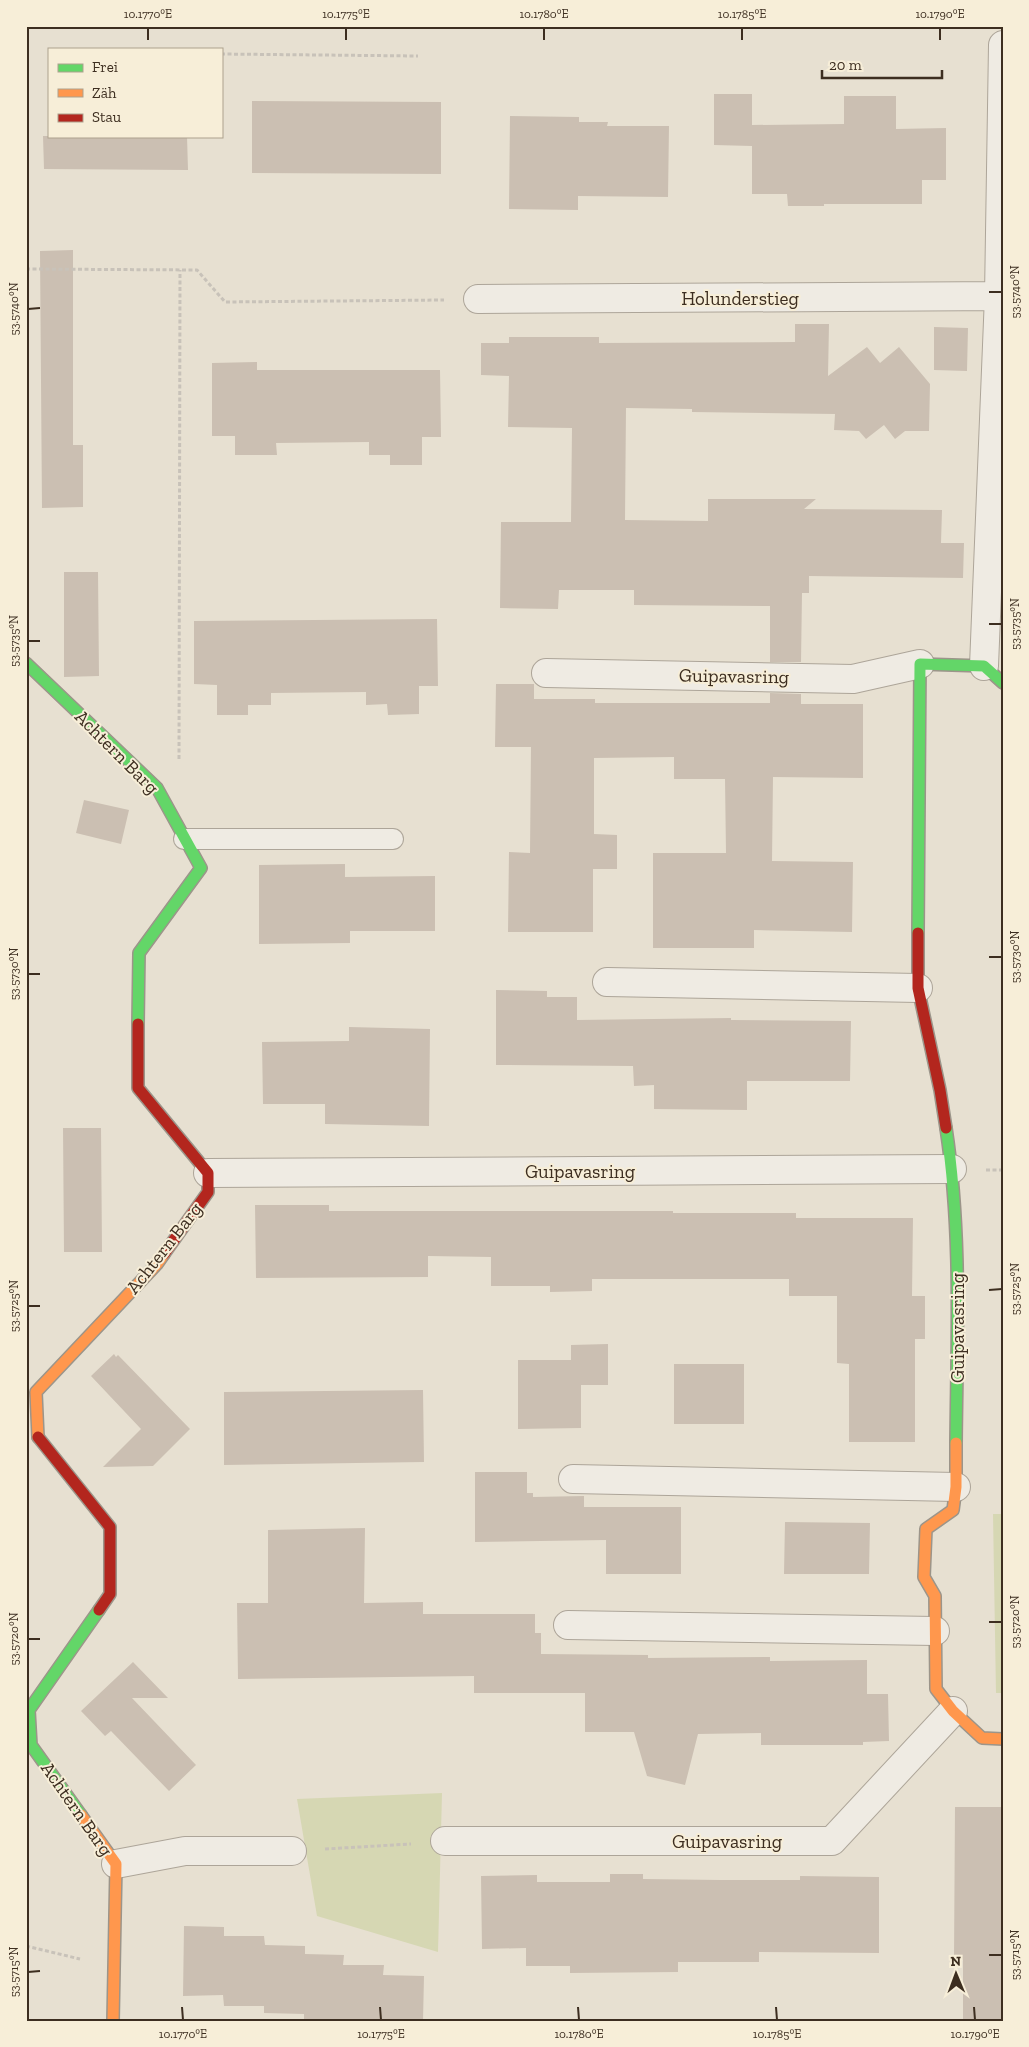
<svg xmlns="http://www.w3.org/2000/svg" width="1029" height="2047" font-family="'Zilla Slab',serif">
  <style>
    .green { fill: #d6d7b3 }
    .building { fill: #cbbfb2 }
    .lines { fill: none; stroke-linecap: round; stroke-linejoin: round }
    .lane-casing { stroke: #ada599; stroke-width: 22 }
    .street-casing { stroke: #ada599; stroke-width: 30 }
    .fast-casing { stroke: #9c958a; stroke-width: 14 }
    .slow-casing { stroke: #9c958a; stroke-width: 14 }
    .jam-casing { stroke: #9c958a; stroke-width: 14 }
    .path { stroke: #c8c2b9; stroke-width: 3; stroke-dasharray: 4 2.5; stroke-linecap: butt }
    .lane { stroke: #efebe3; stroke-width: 20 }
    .street { stroke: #efebe3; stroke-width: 28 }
    .fast { stroke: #63d668; stroke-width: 11 }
    .slow { stroke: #ff974d; stroke-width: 11 }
    .jam { stroke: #b3261e; stroke-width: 11 }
    .ticks { fill: none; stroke: #3d2e20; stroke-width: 2 }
    .labels { text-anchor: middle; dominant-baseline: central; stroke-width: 4; stroke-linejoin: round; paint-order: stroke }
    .street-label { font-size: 19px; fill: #3d2e20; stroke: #f7eed8 }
    .neatline { fill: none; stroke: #3d2e20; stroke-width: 2 }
    .ticks-label { font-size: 12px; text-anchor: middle; fill: #3d2e20 }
  </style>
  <rect width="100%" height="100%" fill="#e7e0d1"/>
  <path class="green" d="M 993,1514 L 1003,1514 L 1003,1693 L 996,1693 Z
    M 442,1793 L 438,1952 L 317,1916 L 297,1799 Z"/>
  <path class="building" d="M 714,94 L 752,94 L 752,125 L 844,124 L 844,96 L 896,96 L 896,129 L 946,128 L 946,180 L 922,180 L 922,204 L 824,204 L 824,206 L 788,206 L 787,194 L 752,194 L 752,146 L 714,145 Z
    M 252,101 L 441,102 L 441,174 L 252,173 Z
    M 510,116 L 579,117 L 579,122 L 608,122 L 607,126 L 669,126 L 668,197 L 578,196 L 578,210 L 509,209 Z
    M 43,136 L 187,136 L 188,170 L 44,169 Z
    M 73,250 L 73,445 L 83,445 L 83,507 L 42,508 L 40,251 Z
    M 795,324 L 829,324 L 828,376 L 867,347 L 880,363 L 899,347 L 930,384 L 929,431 L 905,431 L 895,439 L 884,425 L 866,439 L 859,431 L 834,430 L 835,414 L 692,412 L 692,409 L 626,408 L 625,520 L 708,521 L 708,499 L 816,499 L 804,509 L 942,510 L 941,543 L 964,543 L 963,578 L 809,576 L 809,593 L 802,593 L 801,662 L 770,662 L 770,606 L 634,605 L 634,590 L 559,590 L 558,609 L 500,608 L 501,522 L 571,522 L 572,428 L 508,427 L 509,376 L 481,375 L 481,343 L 509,343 L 509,337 L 599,337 L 599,343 L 795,342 Z
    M 934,327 L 968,328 L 967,371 L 934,370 Z
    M 257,362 L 257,370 L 440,370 L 441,437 L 422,437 L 422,465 L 390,465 L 390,455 L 369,455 L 369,442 L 276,443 L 277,455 L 235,455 L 235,436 L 212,436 L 212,363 Z
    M 64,572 L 98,572 L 99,676 L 64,677 Z
    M 437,619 L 438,686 L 419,686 L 419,714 L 388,715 L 387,704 L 366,705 L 366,692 L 271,693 L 271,705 L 248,705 L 248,715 L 217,715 L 217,685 L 194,684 L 194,621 Z
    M 496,684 L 534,684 L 534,699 L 595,699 L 595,703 L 770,703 L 770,693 L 801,694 L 801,704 L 863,704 L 863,778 L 773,777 L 772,861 L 853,862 L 852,932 L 754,930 L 754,948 L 653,948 L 653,853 L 726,853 L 725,779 L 674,779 L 674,757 L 594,758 L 594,834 L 617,835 L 617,869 L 593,869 L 593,932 L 508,932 L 509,852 L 530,853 L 531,747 L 495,747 Z
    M 84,800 L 129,810 L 121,844 L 76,833 Z
    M 345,864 L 345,877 L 435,876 L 435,931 L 350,931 L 350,943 L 259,944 L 259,865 Z
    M 496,990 L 547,991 L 547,997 L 577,997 L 577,1020 L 731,1018 L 731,1020 L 851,1021 L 850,1081 L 747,1081 L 747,1110 L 654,1109 L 654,1085 L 634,1086 L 633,1066 L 496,1065 Z
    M 349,1027 L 430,1029 L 429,1126 L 325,1124 L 325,1104 L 263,1104 L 262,1042 L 349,1041 Z
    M 63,1128 L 101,1128 L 102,1252 L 64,1252 Z
    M 255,1205 L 329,1205 L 329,1211 L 673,1211 L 673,1213 L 796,1213 L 796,1218 L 913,1218 L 912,1296 L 925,1296 L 925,1339 L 915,1339 L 915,1442 L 849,1442 L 849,1364 L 837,1363 L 837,1296 L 789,1296 L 789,1279 L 592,1279 L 592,1291 L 550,1292 L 550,1286 L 491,1286 L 491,1257 L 428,1256 L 428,1277 L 256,1278 Z
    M 608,1344 L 608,1385 L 581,1385 L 581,1428 L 518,1429 L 518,1360 L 571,1360 L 571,1345 Z
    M 114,1354 L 116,1357 L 118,1355 L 190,1429 L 153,1466 L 103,1467 L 141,1429 L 91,1376 Z
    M 674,1364 L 744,1364 L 744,1424 L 674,1424 Z
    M 423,1390 L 424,1462 L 224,1465 L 224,1392 Z
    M 475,1472 L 527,1472 L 527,1493 L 533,1493 L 533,1497 L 584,1496 L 584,1507 L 681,1507 L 681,1574 L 606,1574 L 606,1540 L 475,1542 Z
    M 785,1522 L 870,1523 L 869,1574 L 784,1574 Z
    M 365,1528 L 364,1603 L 423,1602 L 423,1614 L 535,1614 L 535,1633 L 541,1633 L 541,1654 L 648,1655 L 648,1658 L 770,1657 L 770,1661 L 867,1660 L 867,1694 L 888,1694 L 889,1741 L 863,1742 L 863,1745 L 761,1745 L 761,1733 L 698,1734 L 685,1785 L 647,1776 L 634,1732 L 585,1732 L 585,1693 L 474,1693 L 474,1676 L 238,1679 L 237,1603 L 268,1603 L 268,1530 Z
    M 133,1662 L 168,1698 L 132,1698 L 196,1765 L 169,1791 L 111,1731 L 105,1736 L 81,1711 Z
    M 955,1807 L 1003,1807 L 1003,2021 L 963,2021 L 963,1960 L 954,1959 Z
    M 610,1874 L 643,1874 L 643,1879 L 720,1880 L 800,1880 L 800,1876 L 879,1877 L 879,1953 L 759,1952 L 759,1962 L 678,1962 L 678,1972 L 570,1973 L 570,1966 L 526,1966 L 526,1948 L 482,1949 L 481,1876 L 537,1875 L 537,1882 L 610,1882 Z
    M 184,1926 L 224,1927 L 224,1936 L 264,1936 L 265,1945 L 305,1946 L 305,1954 L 344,1955 L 343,1965 L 384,1965 L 383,1975 L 424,1976 L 423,2021 L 304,2021 L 304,2014 L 264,2013 L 264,2006 L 224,2006 L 223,1995 L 183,1996 Z"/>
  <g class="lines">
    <defs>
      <path id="lane" d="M 184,839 L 393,839"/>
      <path id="street" d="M 478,299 L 1003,296
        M 984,666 L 999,296 L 1003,45
        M 546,673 L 853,679 L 920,664
        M 607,982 L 918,988
        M 208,1173 L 952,1169
        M 573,1479 L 956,1487
        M 568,1625 L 935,1631
        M 445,1841 L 832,1841 L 953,1711
        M 116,1864 L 185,1851 L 292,1851"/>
      <path id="fast" d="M 26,663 L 157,788 L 201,868 L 139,953 L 138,1024
        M 918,933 L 920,664 L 984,666 L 1003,683
        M 946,1128 C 962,1233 957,1338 956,1443
        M 81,1815 L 31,1745 L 29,1710 L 99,1610"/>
      <path id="slow" d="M 38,1437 L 36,1392 L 157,1264 L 164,1254
        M 956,1443 L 956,1487 L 953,1510 L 926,1529 L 924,1577 L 935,1596 L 936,1689 L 953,1711 L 982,1738 L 1003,1739
        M 81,1815 L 116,1864 L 113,2021"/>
      <path id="jam" d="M 918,933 L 918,988 L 940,1090 L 946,1128
        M 138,1024 L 138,1088 L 208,1173 L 208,1192 L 164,1254
        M 38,1437 L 110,1527 L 110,1594 L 99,1610"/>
    </defs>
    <use href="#lane" class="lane-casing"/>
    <use href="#street" class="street-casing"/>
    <use href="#fast" class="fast-casing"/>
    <use href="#slow" class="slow-casing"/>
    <use href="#jam" class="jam-casing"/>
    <path class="path" d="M 221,54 L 418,56
      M 26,269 L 197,270 L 225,302 L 444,300
      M 179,759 L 180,270
      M 986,1170 L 1003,1170
      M 325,1849 L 411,1844
      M 26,1946 L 80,1959"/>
    <use href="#lane" class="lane"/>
    <use href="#street" class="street"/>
    <use href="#fast" class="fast"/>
    <use href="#slow" class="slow"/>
    <use href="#jam" class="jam"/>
  </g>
  <path class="ticks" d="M 148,28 L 148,40M 346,28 L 346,40M 544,28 L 544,40M 742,28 L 742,40M 940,28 L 940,40M 989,292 L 1002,292M 28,309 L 40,308M 989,624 L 1002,624M 28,641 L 40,641M 989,957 L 1002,957M 28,974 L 40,974M 989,1290 L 1002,1289M 28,1306 L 40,1306M 989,1622 L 1002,1622M 28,1639 L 40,1639M 989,1955 L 1002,1955M 28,1972 L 40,1971M 182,2007 L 183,2020M 380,2007 L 381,2020M 578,2007 L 579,2020M 776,2007 L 777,2020M 974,2007 L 975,2020"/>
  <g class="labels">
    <g class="street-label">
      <text x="740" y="298">Holunderstieg</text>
      <text transform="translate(734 676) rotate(1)">Guipavasring</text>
      <text transform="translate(117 752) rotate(45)">Achtern Barg</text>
      <text x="580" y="1171">Guipavasring</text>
      <text transform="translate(164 1248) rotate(-52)">Achtern Barg</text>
      <text transform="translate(957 1328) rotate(-90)">Guipavasring</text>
      <text transform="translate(77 1809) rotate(55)">Achtern Barg</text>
      <text x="727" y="1841">Guipavasring</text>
    </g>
  </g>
  <rect width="1029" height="2047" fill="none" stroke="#f7eed8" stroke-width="55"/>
  <rect x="48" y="48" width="175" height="90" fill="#f7eed8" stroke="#ada18e"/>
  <rect x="58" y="64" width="25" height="8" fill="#63d668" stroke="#ada18e"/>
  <text x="92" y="72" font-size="15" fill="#3d2e20">Frei</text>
  <rect x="58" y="89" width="25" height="8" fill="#ff974d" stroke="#ada18e"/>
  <text x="92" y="98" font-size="15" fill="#3d2e20">Zäh</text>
  <rect x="58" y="114" width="25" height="8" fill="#b3261e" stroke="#ada18e"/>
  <text x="92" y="122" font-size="15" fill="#3d2e20">Stau</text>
  <g transform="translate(956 1974) rotate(359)" stroke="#f7eed8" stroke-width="4" paint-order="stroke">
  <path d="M0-4L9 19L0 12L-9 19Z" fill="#3d2e20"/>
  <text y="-8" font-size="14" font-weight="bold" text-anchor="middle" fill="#3d2e20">N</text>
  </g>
  <path d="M822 70v8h120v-8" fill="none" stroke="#3d2e20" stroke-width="2.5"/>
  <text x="829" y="70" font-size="15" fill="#3d2e20" stroke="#f7eed8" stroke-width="4" paint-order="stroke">20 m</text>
  <rect x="28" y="28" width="974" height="1992" class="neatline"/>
  <g class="ticks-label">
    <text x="148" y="18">10.1770°E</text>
    <text x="346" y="18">10.1775°E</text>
    <text x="544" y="18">10.1780°E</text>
    <text x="742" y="18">10.1785°E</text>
    <text x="940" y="18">10.1790°E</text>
    <text transform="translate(1015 292) rotate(-90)" y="4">53.5740°N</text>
    <text transform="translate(14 309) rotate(-90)" y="4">53.5740°N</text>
    <text transform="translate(1015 624) rotate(-90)" y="4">53.5735°N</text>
    <text transform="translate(14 641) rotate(-90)" y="4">53.5735°N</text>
    <text transform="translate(1015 957) rotate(-90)" y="4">53.5730°N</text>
    <text transform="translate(14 974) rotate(-90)" y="4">53.5730°N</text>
    <text transform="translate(1015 1289) rotate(-90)" y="4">53.5725°N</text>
    <text transform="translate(14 1306) rotate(-90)" y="4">53.5725°N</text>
    <text transform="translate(1015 1622) rotate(-90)" y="4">53.5720°N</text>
    <text transform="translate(14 1639) rotate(-90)" y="4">53.5720°N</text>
    <text transform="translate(1015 1955) rotate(-90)" y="4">53.5715°N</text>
    <text transform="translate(14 1972) rotate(-90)" y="4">53.5715°N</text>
    <text x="183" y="2038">10.1770°E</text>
    <text x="381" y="2038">10.1775°E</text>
    <text x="579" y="2038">10.1780°E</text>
    <text x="777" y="2038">10.1785°E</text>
    <text x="975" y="2038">10.1790°E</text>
  </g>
</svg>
